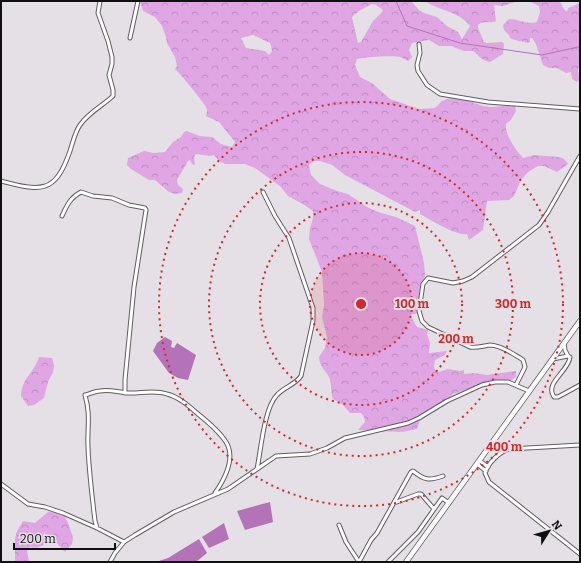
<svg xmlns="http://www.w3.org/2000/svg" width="581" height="563" font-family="Bitter,serif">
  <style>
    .forest { fill: url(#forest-crowns); fill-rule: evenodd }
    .water { fill: #b472b9 }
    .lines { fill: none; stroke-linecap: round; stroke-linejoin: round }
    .stream { stroke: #b472b9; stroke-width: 1 }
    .minor-casing { stroke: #625d62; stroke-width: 5 }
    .primary-casing { stroke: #625d62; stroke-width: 6 }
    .minor { stroke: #fff; stroke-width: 3 }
    .primary { stroke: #fff; stroke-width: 4.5 }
    .ring { fill: none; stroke: #d62828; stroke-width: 2; stroke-dasharray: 2 4 }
    .centre { fill: #d62828; stroke: #e5e0e5; stroke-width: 2 }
    .ring-label { font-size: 12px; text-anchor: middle; font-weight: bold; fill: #d62828; stroke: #e5e0e5; stroke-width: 4; stroke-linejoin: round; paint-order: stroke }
  </style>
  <defs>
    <pattern id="forest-crowns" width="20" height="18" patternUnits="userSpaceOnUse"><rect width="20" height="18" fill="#dfa6e3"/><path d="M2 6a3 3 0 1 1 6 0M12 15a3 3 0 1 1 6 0" fill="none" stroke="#be8ec2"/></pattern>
  </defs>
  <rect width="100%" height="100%" fill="#e5e0e5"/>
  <path class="forest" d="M 140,1 L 411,1 L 419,10 L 424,13 L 437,17 L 447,26 L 458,32 L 462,39 L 470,26 C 462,13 438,10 425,1 L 518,1 L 503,6 L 494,5 L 496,21 C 490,24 483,20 478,25 L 478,28 L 484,42 L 487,43 L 502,42 L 504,44 L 503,54 L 490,62 C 483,61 478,55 473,51 L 464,51 L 451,46 L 439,46 L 429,40 L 412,43 L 409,50 L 412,57 L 408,61 C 405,60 403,58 400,57 C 394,55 363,57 357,59 L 355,65 L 360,77 L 372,83 L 390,99 L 419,109 L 435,108 L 443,100 L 443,101 C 453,93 472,103 483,106 C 494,109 505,104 515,106 L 516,111 L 511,120 L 506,124 C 504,133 516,151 523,158 L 534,155 L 559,157 L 564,159 L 568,164 L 557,172 L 544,166 L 538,166 L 528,172 L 521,180 L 514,196 L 509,200 L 487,201 L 483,230 L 469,240 L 467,234 C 456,236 431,220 420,214 L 420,210 L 415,212 L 345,175 L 332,165 L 320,161 L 314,161 L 309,165 L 311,175 L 320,184 L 337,191 L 348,194 L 367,207 L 378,212 L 396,217 L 415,226 L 424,263 L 425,275 L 419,311 L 418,313 L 410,315 L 417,327 L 428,330 L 427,334 L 430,343 L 429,353 L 447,351 L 445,355 L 435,360 L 434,367 L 435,370 L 439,372 L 448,369 L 460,371 L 464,370 L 464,374 L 474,373 L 487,375 L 516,371 L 516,377 L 507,383 L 478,386 L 453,394 L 441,406 L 436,406 L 437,410 L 420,420 L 417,429 L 402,432 L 358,430 L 365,422 L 364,417 L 361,413 L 350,413 L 342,404 L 333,399 C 330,391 332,383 329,377 C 325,369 320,368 319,357 L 325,348 L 327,337 L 322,317 L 324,305 L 322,272 L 309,239 L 310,228 L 313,218 L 313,211 L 303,204 L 288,196 L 280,186 L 255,168 L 245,164 L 225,164 L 219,161 L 214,155 L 210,156 L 196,154 L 194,157 L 195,165 L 192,164 L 190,160 L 188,161 L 177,180 L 178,185 L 183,189 L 182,193 L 175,194 L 169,192 L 155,180 L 149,180 L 131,169 L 127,165 L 128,158 L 144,151 L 154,153 L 165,152 L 173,142 L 181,137 L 184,132 L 186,131 L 200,136 L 212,137 L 221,144 L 232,147 L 235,142 L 219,122 L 206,116 C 207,113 207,112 207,109 C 206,105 179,72 175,69 L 177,66 L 175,57 L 167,43 L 166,37 L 162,26 L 155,17 L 143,11 ZM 372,4 L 376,5 L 383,10 L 382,12 L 373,21 L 361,42 L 358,43 L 352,17 L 359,11 ZM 253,35 L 270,43 L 271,45 L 272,51 L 269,55 L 265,51 L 246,48 L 241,38 Z
    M 529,1 L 557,1 L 561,3 L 563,8 L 567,12 L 568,8 L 580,3 L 580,66 L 578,69 L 579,80 L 577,82 L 572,79 L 571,72 L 566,73 L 557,68 L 549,68 L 543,65 L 536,44 L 532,38 L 530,38 L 530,42 L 528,43 C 522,41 515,41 510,38 L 509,35 L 504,30 L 503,25 L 509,19 C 519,19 527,25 537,22 L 540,12 L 539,6 Z
    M 39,357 L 52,358 L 54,366 L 53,372 L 48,382 L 44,398 L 34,405 L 28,406 L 21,396 C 22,377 33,375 39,357 Z
    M 53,511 L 64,515 L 69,525 L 73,538 L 72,544 L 65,552 L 53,539 C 45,543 40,550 30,547 L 27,551 L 29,562 L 15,562 L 15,539 L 17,531 L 23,521 L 35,523 L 48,512 Z"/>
  <path class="water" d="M 165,337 L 172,341 L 171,347 L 174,348 L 177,343 L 196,355 L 188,380 L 178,378 L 169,373 L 153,351 L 157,343 Z
    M 270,502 L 273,522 L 245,530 L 237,511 Z
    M 224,523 L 229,539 L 209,548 L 202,537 Z
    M 199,539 L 207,553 L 196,562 L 156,562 L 168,558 Z"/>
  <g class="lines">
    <path class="stream" d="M 396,1 L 407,26 L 460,43 L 542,55 L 578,47 L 580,48"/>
    <defs>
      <path id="minor" d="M 130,38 L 138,1
        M 419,44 L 420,53 L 417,65 L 418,71 L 427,85 L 440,94 L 488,102 L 580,109
        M 1,181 C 40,191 55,195 70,151 C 73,142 75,132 80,125 C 88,113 102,106 113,96 L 113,90 L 109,75 L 112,64 L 112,57 L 108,41 L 98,13 L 100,1
        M 62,216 C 67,205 70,198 81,192 L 93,196 L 112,198 L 129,205 L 145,208 L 146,210 L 134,287 L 125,380 L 125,393
        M 564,343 L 565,350 L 568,356 L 570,357 C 569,371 544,383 554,397 L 558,397 L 580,385
        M 553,359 L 568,356
        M 516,385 L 525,367 L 523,360 L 520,358 C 512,353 500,345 490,345 C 483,346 477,348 470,347 L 428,327 L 422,321 L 419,311 L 423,284 L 428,278 L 453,283 L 463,281 L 472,277 L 539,225 L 548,212 L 580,156
        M 580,445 L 510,449 C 499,452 488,463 485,473 L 489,482 L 580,554
        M 480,461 L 488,467
        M 477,464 L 486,471
        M 257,469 C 261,450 264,408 277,395 C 284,387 295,385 301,376 L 313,321 L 313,308 L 289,238 L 275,216 L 263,192
        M 1,484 L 28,504 L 45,507 L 63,513 L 97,528 L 124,542
        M 394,503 L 418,494 L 421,494 L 434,509
        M 339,525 L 346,542 L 359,562
        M 97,528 L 95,521 C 92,496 89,472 88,447 C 87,427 91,416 85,395 C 90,394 95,391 100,391 C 110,389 121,393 131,393 C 143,393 155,390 167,394 C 179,397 189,406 198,414 C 208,422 219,431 226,442 C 236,458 224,480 215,493
        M 110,562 L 115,553 L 124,542 L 135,535 L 174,512 L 228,489 L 276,456 L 310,454 L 327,448 L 345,438 L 408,423 L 419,418 L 447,401 L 482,385 L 495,382 L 508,382 L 529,391
        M 359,562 L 371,540 L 377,533 L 411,472 L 413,471 C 424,480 429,481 443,476
        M 388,562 L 418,532 L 442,498 L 449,503"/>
      <path id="primary" d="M 406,562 L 580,321"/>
    </defs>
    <use href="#minor" class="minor-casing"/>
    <use href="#primary" class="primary-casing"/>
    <use href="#minor" class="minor"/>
    <use href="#primary" class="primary"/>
  </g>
  <circle cx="361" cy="304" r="51" fill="#d62828" fill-opacity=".12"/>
  <g class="ring">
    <circle cx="361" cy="304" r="51"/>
    <circle cx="361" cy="304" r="101"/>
    <circle cx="361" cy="304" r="152"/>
    <circle cx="361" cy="304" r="202"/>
  </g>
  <circle cx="361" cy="304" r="6" class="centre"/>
  <g class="ring-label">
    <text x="412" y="308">100 m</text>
    <text x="513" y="308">300 m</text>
    <text x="456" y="343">200 m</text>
    <text x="504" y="451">400 m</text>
  </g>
  <rect width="581" height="563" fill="none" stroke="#100f11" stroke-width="4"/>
  <g transform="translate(549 531) rotate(53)" stroke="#e5e0e5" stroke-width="3" paint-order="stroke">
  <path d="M0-3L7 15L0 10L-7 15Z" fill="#100f11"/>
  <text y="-6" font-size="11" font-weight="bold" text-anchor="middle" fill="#100f11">N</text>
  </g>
  <path d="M14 543v6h101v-6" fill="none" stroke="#100f11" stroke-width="2"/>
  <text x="20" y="543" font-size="12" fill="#100f11" stroke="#e5e0e5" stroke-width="3" paint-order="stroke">200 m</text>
</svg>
